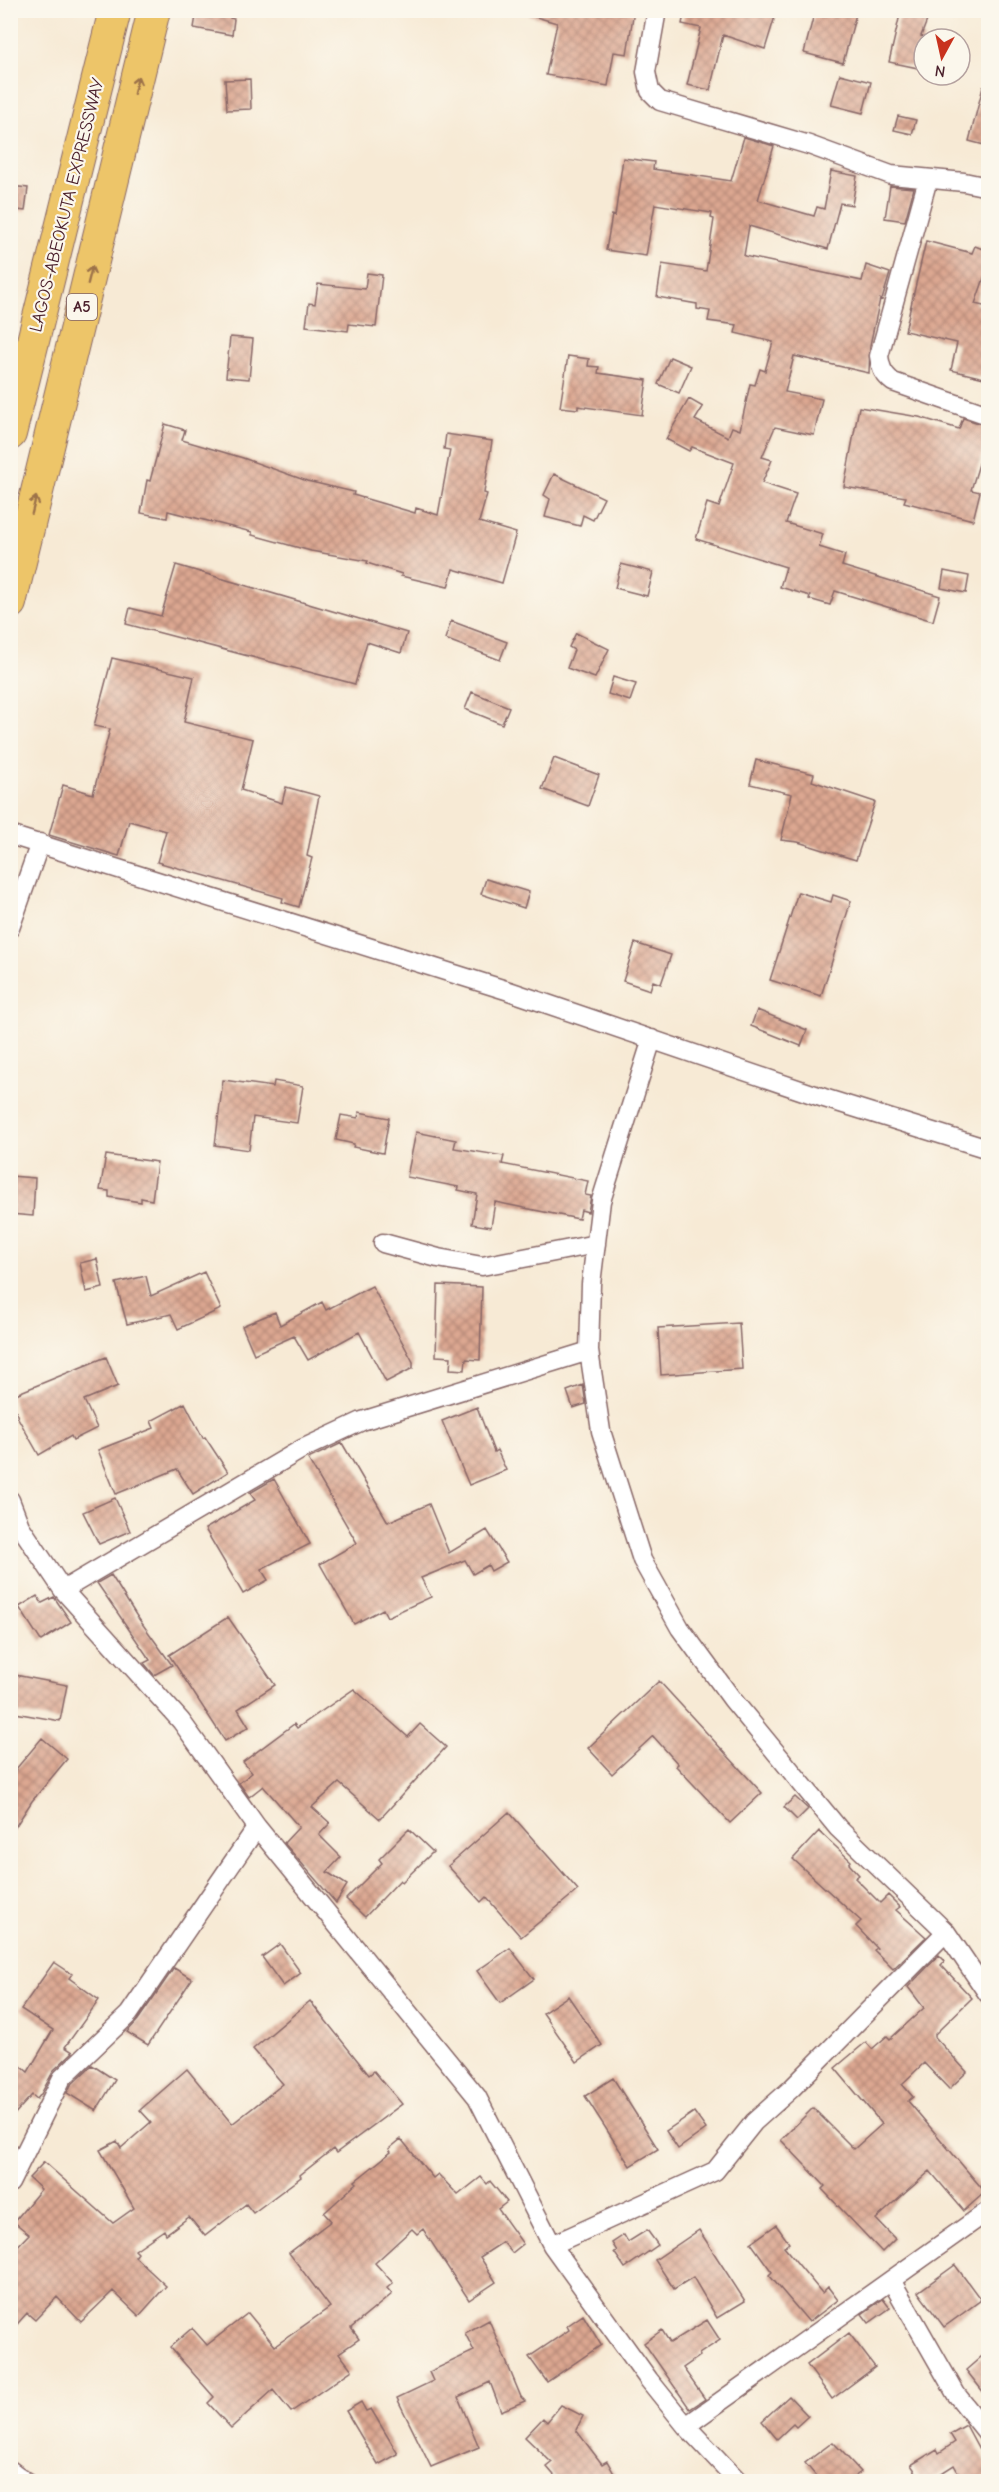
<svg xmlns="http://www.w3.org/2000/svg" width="999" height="2492" font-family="'Comic Neue',sans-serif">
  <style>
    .building { fill: url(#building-cross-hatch) }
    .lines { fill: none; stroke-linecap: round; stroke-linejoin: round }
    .minor-casing { stroke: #876666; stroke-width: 21 }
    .trunk-casing { stroke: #876666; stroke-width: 34 }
    .minor { stroke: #fff; stroke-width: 18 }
    .trunk { stroke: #edc569; stroke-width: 32 }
    .oneway { stroke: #9c724a }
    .labels { text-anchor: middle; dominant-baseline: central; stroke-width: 4.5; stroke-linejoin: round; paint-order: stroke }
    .shield { fill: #fbf7ec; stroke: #7f6065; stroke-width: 1.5 }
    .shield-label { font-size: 16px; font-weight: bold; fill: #4a1f2b }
    .street-label { font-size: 18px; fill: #4a1f2b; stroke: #fbf7ec }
  </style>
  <defs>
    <pattern id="building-cross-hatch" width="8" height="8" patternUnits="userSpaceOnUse" patternTransform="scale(1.5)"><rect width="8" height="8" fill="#dca791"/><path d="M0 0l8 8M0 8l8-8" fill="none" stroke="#b48777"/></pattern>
  </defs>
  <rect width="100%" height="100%" fill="#fbf7ec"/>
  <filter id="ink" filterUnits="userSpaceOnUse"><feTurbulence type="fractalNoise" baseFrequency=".0167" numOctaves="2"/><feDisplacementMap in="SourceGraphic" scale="12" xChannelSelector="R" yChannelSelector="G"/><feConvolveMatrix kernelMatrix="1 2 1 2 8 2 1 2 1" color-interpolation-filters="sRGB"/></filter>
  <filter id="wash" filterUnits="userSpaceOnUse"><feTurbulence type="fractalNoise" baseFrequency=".008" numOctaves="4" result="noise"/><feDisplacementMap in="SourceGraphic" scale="24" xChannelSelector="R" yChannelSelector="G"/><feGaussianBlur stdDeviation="1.35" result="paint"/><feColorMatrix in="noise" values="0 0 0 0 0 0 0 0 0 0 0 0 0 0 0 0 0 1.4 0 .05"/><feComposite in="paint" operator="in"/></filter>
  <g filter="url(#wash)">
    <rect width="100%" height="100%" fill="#f7ead5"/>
    <g id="blocks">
      <path class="building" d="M 197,10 L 231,10 L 230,18 L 234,19 L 232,35 L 194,28 Z
        M 529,10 L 634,10 L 627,54 L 614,52 L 608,86 L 546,75 L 557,23 L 529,15 Z
        M 685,10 L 777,10 L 765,49 L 723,35 L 710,90 L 687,85 L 701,28 L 682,24 Z
        M 815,10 L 857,10 L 843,63 L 804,53 Z
        M 901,10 L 931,10 L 921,36 L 924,37 L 918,68 L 889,62 Z
        M 840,74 L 871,82 L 863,113 L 831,105 Z
        M 250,79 L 251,109 L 227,110 L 225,80 Z
        M 983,87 L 988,88 L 988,146 L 969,141 Z
        M 898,116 L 916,120 L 912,134 L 894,130 Z
        M 744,137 L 774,146 L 758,200 L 814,216 L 817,207 L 824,209 L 831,171 L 857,176 L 852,205 L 840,203 L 828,249 L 749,226 L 744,256 L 862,281 L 866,265 L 890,273 L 882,300 L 880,299 L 870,345 L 869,373 L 794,356 L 785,392 L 822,399 L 814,435 L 775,427 L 762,457 L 772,460 L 762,483 L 796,494 L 786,523 L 823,534 L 819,547 L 845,555 L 842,566 L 940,596 L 933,621 L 835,591 L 830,605 L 809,599 L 810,596 L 780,587 L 786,567 L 696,539 L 707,503 L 719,507 L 734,463 L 692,447 L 689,451 L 666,439 L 689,399 L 703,407 L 695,420 L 728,437 L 732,427 L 740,430 L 750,384 L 755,385 L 760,369 L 765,371 L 773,342 L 735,333 L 737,325 L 708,321 L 710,311 L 697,309 L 697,304 L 657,297 L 662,264 L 706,271 L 714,219 L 711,218 L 712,213 L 655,204 L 646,256 L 606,250 L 612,215 L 615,216 L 623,158 L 654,162 L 653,169 L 731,181 Z
        M 10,186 L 28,188 L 25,211 L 10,209 Z
        M 890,186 L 914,188 L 905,221 L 885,218 Z
        M 926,241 L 972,253 L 975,246 L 988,251 L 988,267 L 975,304 L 988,307 L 988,332 L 983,358 L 988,360 L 984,378 L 951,370 L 957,343 L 905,331 Z
        M 367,273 L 382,275 L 376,327 L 349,324 L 348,331 L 306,326 L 309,303 L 315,304 L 318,284 L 365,289 Z
        M 230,337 L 253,339 L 249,379 L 226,377 Z
        M 568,356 L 589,359 L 588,366 L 599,367 L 598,373 L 647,380 L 642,415 L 578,406 L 578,409 L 560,407 Z
        M 670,357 L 691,366 L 679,393 L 658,384 Z
        M 859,407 L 919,417 L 959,429 L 963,418 L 988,426 L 988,435 L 971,490 L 980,492 L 973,520 L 904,502 L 906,497 L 844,487 Z
        M 165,424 L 185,430 L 182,440 L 243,458 L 307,481 L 354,492 L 353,495 L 415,513 L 416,508 L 438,515 L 450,450 L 444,449 L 446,434 L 492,441 L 484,493 L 487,494 L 479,522 L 516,533 L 502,583 L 453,569 L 448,587 L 401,576 L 402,574 L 367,563 L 368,561 L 311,551 L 252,535 L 252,532 L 168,511 L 167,518 L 141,513 L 147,480 L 150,481 Z
        M 554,474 L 604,498 L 593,520 L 583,515 L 580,526 L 545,517 L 550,499 L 544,495 Z
        M 621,564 L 653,572 L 647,596 L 615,588 Z
        M 176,565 L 407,633 L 401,653 L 367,642 L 355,684 L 126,624 L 130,608 L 161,616 Z
        M 944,571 L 969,576 L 966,593 L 941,588 Z
        M 451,621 L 507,642 L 500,660 L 445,639 Z
        M 576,633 L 609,649 L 595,678 L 567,668 L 574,650 L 569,647 Z
        M 112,658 L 194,677 L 184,722 L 253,739 L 241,790 L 282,803 L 286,787 L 319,796 L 307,856 L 312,858 L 299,907 L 282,902 L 283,898 L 157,862 L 166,831 L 129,821 L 119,856 L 49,835 L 63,785 L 93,794 L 110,729 L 94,726 Z
        M 613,677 L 636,684 L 630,701 L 608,694 Z
        M 472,692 L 509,707 L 502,724 L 465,709 Z
        M 554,758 L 599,775 L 588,806 L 542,789 Z
        M 756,760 L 814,774 L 812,781 L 875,802 L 856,860 L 798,842 L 781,840 L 792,794 L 750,784 Z
        M 486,879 L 529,892 L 524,908 L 481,894 Z
        M 798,892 L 831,902 L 833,895 L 851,901 L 821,996 L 770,980 Z
        M 635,943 L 671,955 L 661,984 L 653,981 L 650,990 L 623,981 Z
        M 757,1010 L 807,1030 L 801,1046 L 751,1026 Z
        M 223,1080 L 273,1087 L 274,1081 L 303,1086 L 297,1123 L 253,1117 L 249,1150 L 215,1145 Z
        M 359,1112 L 389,1118 L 383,1153 L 353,1147 L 354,1144 L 336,1140 L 341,1115 L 358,1118 Z
        M 416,1132 L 456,1140 L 454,1148 L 504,1156 L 502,1164 L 588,1181 L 585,1195 L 591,1196 L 588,1212 L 581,1210 L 579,1219 L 495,1202 L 491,1227 L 472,1224 L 477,1194 L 458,1190 L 459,1187 L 407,1177 Z
        M 106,1155 L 157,1162 L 152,1200 L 141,1198 L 141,1202 L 109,1197 L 109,1191 L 100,1190 Z
        M 10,1176 L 35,1178 L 33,1216 L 10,1214 Z
        M 97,1259 L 103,1288 L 86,1292 L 80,1263 Z
        M 204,1272 L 221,1309 L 178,1329 L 171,1314 L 127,1324 L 116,1283 L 146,1276 L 151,1296 Z
        M 438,1285 L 482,1287 L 480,1360 L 466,1359 L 465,1370 L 450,1369 L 451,1357 L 436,1356 Z
        M 372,1286 L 413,1362 L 413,1368 L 386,1382 L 359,1332 L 308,1360 L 294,1336 L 254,1354 L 242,1326 L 275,1312 L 280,1325 L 322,1302 L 326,1310 Z
        M 739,1323 L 742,1369 L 661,1375 L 658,1328 Z
        M 106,1357 L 118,1386 L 84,1400 L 97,1428 L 73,1440 L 71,1436 L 39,1455 L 18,1418 L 11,1396 Z
        M 583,1385 L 586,1404 L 573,1408 L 567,1391 Z
        M 185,1403 L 203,1438 L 205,1437 L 228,1472 L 193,1494 L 177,1469 L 116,1494 L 98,1450 L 154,1428 L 151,1421 Z
        M 477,1407 L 494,1452 L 497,1450 L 506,1470 L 469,1485 L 442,1421 Z
        M 342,1443 L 388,1522 L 429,1504 L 449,1553 L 487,1530 L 507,1562 L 491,1571 L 488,1565 L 473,1574 L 465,1560 L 421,1578 L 431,1597 L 387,1617 L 383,1609 L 354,1624 L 320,1564 L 357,1543 L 308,1459 Z
        M 274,1479 L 310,1544 L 261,1569 L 268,1580 L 243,1594 L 205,1529 L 255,1500 L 250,1493 Z
        M 115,1498 L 130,1531 L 99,1544 L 83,1512 Z
        M 111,1575 L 136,1615 L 172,1665 L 154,1675 L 144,1663 L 150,1660 L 97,1583 Z
        M 37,1596 L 42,1603 L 54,1597 L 71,1622 L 41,1641 L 19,1607 Z
        M 228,1617 L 275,1685 L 238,1709 L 249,1727 L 225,1741 L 169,1655 Z
        M 10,1674 L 67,1685 L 60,1721 L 10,1712 Z
        M 659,1681 L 762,1793 L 730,1823 L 676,1766 L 678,1764 L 653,1736 L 612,1774 L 588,1748 Z
        M 354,1689 L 408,1737 L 420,1724 L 446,1747 L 380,1819 L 339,1783 L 312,1807 L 330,1823 L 319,1835 L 341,1857 L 327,1872 L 347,1885 L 336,1903 L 284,1843 L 299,1827 L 263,1786 L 249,1797 L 239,1783 L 252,1773 L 243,1762 L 294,1724 L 297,1728 Z
        M 42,1738 L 67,1759 L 32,1801 L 10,1835 L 10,1776 Z
        M 795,1797 L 808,1809 L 797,1820 L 784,1807 Z
        M 509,1812 L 578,1890 L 521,1937 L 486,1897 L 481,1902 L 448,1866 Z
        M 409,1829 L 433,1852 L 402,1882 L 400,1880 L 365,1917 L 346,1899 L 382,1863 L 379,1859 Z
        M 819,1831 L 851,1861 L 849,1864 L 859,1875 L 855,1878 L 880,1903 L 888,1895 L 900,1907 L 896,1910 L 926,1937 L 893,1969 L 874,1950 L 877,1948 L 856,1926 L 861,1921 L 793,1859 Z
        M 280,1944 L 301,1973 L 283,1986 L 262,1957 Z
        M 510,1948 L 534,1979 L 500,2003 L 477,1971 Z
        M 939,1955 L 945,1961 L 941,1965 L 972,1998 L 935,2034 L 935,2037 L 967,2072 L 949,2089 L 924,2063 L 902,2084 L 913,2097 L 908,2101 L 985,2192 L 964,2211 L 930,2171 L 876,2219 L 895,2239 L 882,2252 L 822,2189 L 825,2186 L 781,2140 L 813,2108 L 854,2149 L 882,2124 L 835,2068 L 866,2042 L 872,2049 L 887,2036 L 890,2039 L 924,2008 L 908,1987 Z
        M 54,1962 L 72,1974 L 69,1978 L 99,2000 L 65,2047 L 73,2052 L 54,2070 L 41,2094 L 37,2099 L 32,2095 L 10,2119 L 10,2057 L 28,2072 L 53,2030 L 21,2009 Z
        M 174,1968 L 192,1979 L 148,2045 L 127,2032 L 138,2020 Z
        M 568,1996 L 602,2045 L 577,2062 L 543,2013 Z
        M 310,2001 L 369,2075 L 374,2071 L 402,2104 L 336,2153 L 333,2149 L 300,2175 L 301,2177 L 253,2213 L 246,2204 L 205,2236 L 189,2217 L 166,2234 L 164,2230 L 135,2250 L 138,2253 L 135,2257 L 166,2286 L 139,2316 L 113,2291 L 81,2322 L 57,2297 L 35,2320 L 27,2313 L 10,2332 L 10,2254 L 29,2234 L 14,2222 L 41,2189 L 29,2178 L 44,2162 L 113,2223 L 134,2208 L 100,2150 L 117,2141 L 121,2148 L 151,2122 L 140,2110 L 187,2069 L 232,2124 L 283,2084 L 253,2049 Z
        M 92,2065 L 115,2080 L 96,2111 L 67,2093 L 71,2085 Z
        M 613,2078 L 658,2149 L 630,2166 L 585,2096 Z
        M 694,2112 L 706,2129 L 678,2149 L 666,2131 Z
        M 401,2139 L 433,2178 L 438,2174 L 458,2195 L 481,2177 L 487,2184 L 490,2181 L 507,2202 L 498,2209 L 523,2244 L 512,2253 L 503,2242 L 480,2257 L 496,2282 L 469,2300 L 423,2229 L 417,2234 L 412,2229 L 375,2263 L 393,2283 L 387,2288 L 392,2294 L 351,2328 L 359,2339 L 339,2353 L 352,2370 L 291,2412 L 273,2390 L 231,2428 L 208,2403 L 214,2397 L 170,2347 L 192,2328 L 207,2345 L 248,2313 L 275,2346 L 330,2307 L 289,2253 L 331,2221 L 324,2213 L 357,2183 L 355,2181 L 391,2152 L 389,2149 Z
        M 776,2225 L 789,2243 L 784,2247 L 822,2293 L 828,2287 L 838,2300 L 809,2322 L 769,2275 L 772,2272 L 751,2243 Z
        M 647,2230 L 658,2245 L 625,2268 L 614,2252 L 617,2251 L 612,2243 L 624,2235 L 628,2242 Z
        M 699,2230 L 745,2301 L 717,2318 L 693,2277 L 674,2289 L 655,2260 Z
        M 955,2265 L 981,2300 L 944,2327 L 918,2292 Z
        M 883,2299 L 890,2308 L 869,2323 L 862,2314 Z
        M 583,2315 L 601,2345 L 547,2382 L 529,2357 L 569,2330 L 567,2326 Z
        M 489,2320 L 521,2397 L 525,2401 L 501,2411 L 490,2382 L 458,2397 L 479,2447 L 431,2467 L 397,2398 L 433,2381 L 429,2372 L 474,2351 L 465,2333 Z
        M 707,2320 L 720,2340 L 699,2354 L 700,2356 L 683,2368 L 705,2399 L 690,2409 L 644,2343 L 662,2330 L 670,2343 Z
        M 849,2333 L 875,2367 L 832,2399 L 807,2365 Z
        M 988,2351 L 988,2398 L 966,2370 Z
        M 789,2396 L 808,2416 L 796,2427 L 793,2424 L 777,2439 L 762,2421 Z
        M 361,2402 L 366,2411 L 371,2409 L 398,2454 L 378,2465 L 346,2411 Z
        M 561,2405 L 583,2416 L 576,2430 L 602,2464 L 607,2461 L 618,2481 L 559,2481 L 547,2467 L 552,2463 L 525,2437 L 543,2418 L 547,2422 Z
        M 966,2425 L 988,2466 L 988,2477 L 980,2481 L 963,2481 L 954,2465 L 929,2481 L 922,2481 L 911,2465 L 937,2449 L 939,2453 L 955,2442 L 950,2434 Z
        M 833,2442 L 861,2472 L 848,2481 L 820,2481 L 805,2463 Z"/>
    </g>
  </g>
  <g filter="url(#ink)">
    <use href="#blocks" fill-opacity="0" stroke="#876666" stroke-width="1.5"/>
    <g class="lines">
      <defs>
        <path id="minor" d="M 657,10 L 646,72 L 650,91 L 660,101 L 809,145 L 891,175 L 964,182 L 988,187
          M 928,179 L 879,356 C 881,369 883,374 893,382 L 988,415
          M 10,835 L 509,991 L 824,1098 L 988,1149
          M 10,928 L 40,843
          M 652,1039 L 601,1201 L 591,1284 L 589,1351 L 601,1431 L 642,1560 L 680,1628 L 732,1699 L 838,1828 L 946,1932 L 988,1994
          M 383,1243 L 438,1258 L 482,1266 L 596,1244
          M 10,1500 L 20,1526 L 63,1590 L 181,1721 L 257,1827 L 477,2097 L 552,2245 L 649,2380 L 686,2426 L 739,2482
          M 63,1590 L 302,1449 L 362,1421 L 589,1351
          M 10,2183 L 62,2078 L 129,2014 L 257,1827
          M 552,2245 L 715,2171 L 754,2122 L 791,2089 L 946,1932
          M 891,2280 L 956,2394 L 988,2434
          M 686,2426 L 988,2211
          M 10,2470 L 26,2482"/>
        <path id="trunk" d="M 10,434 L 115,10
          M 10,603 L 154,10"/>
      </defs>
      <use href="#minor" class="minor-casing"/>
      <use href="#trunk" class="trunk-casing"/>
      <use href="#minor" class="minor"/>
      <use href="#trunk" class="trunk"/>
    </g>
    <defs><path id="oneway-shaft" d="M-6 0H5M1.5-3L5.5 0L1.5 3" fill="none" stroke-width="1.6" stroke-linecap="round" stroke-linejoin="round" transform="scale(1.5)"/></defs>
    <g class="oneway">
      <use href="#oneway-shaft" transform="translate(136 85) rotate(-76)"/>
      <use href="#oneway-shaft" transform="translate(90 275) rotate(-76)"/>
      <use href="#oneway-shaft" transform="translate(34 505) rotate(-76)"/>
    </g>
  </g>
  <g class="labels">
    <rect class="shield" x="67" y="294" width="30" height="26" rx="4.5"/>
    <g class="shield-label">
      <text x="82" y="307">A5</text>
    </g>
    <g class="street-label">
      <text transform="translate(67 205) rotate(-76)">LAGOS-ABEOKUTA EXPRESSWAY</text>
    </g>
  </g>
  <rect width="999" height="2492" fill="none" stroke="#fbf7ec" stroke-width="36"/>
  <g transform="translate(942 57) rotate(188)"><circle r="28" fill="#fbf7ec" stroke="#b4a19f" stroke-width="1.5"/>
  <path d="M0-4.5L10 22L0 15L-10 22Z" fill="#c8321e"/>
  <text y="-9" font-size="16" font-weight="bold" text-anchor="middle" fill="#4a1f2b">N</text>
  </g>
</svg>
